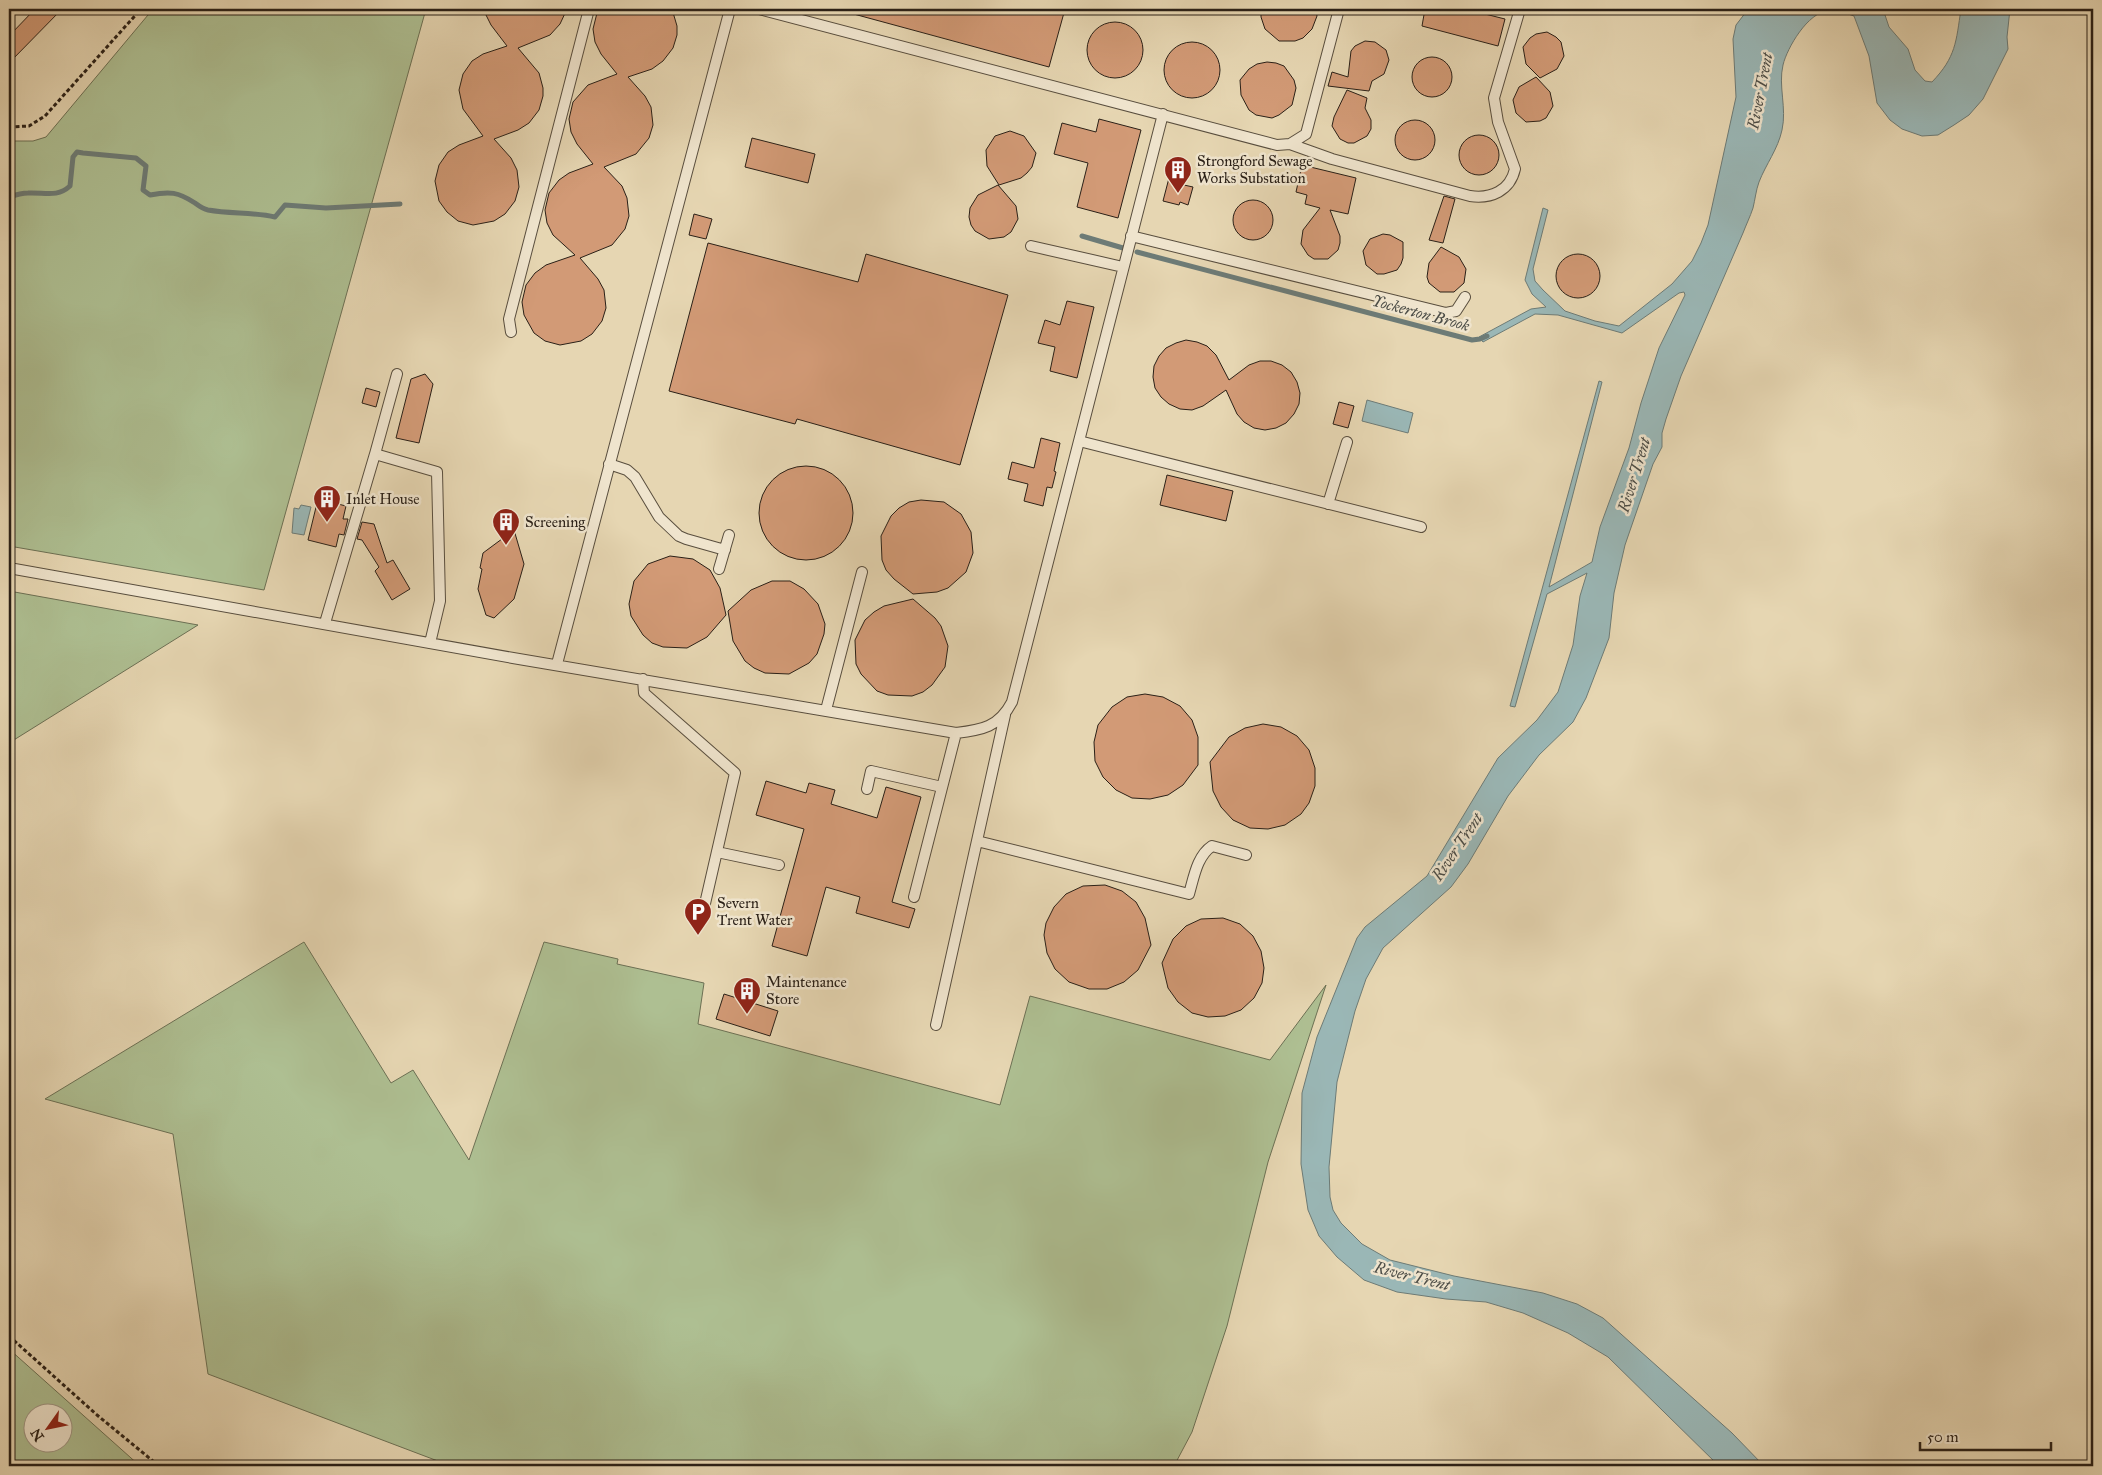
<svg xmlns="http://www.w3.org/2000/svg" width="2102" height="1475" font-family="'IM FELL Great Primer',serif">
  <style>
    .green { fill: #aebf92; stroke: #6c7054; fill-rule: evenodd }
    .water { fill: #9ab7b6; stroke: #6d7b76 }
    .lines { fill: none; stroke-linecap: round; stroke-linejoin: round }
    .stream { stroke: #6d7b76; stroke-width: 5 }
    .building { fill: #d29a76; stroke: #2a2017 }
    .service-casing { stroke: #594e3e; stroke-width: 12 }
    .path { stroke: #2a2017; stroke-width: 3; stroke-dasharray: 4 2.5; stroke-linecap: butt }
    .service { stroke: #efe4cd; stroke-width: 10 }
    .labels { text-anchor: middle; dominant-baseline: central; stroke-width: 5; stroke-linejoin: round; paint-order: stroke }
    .poi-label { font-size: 15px; fill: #2a2017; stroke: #efe4cd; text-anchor: start }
    .water-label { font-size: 16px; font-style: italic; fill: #4c4d47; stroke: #efe4cd }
  </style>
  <rect width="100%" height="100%" fill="#e6d6b2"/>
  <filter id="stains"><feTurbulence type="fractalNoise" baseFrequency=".004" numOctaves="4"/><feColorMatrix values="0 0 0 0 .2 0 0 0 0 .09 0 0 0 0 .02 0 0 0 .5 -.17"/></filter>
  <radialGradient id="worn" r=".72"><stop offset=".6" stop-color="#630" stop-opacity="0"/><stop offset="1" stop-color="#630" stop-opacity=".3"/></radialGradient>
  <path class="green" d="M 153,9 L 426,9 L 264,590 L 9,546 L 9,141 L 33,141 L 46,137 Z
    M 9,591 L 198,625 L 9,743 Z
    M 304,942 L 391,1083 L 413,1070 L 469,1160 L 544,942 L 618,959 L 617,964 L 704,983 L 698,1024 L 1000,1105 L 1030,996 L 1270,1060 L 1326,985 L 1268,1162 L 1227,1326 L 1192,1432 L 1174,1466 L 451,1466 L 208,1374 L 173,1134 L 45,1099 Z
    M 9,1349 L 140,1466 L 31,1466 L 9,1461 ZM 62,1412 L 62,1442 L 32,1442 L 32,1412 Z"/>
  <path class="water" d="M 1754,9 L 1883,9 L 1889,27 L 1908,49 L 1915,70 L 1925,81 L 1932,82 C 1956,57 1956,42 1961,9 L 2010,9 L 2007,37 L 2008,49 L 1983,99 L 1969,115 L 1954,125 L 1938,135 L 1922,136 L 1902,129 L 1890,120 L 1877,103 L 1869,56 L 1854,16 C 1845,13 1837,10 1828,11 C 1808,12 1787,48 1783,65 C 1778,86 1787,108 1782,130 C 1778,149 1766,164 1759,182 C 1756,190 1755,200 1753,208 C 1750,217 1746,225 1743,233 L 1681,376 L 1666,419 L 1662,433 L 1662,447 L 1653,464 L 1625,545 L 1614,593 L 1609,638 L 1586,698 L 1573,722 L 1539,755 L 1508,796 L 1468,864 L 1451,887 L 1383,948 L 1366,979 L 1355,1011 L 1337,1082 L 1329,1167 L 1330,1197 L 1333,1210 L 1341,1223 L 1362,1244 L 1390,1260 L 1454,1276 L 1543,1293 L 1577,1304 L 1603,1318 L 1732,1433 L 1764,1466 L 1719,1466 L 1608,1357 L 1568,1333 L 1523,1313 L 1486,1302 L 1446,1299 L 1397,1292 L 1364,1280 L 1337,1257 L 1319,1236 L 1308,1210 L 1301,1164 L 1302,1093 L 1317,1037 L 1357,938 L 1365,927 L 1427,876 L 1498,758 L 1537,720 L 1558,692 L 1573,645 L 1580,596 L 1587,573 L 1547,594 L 1515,707 L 1510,706 L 1599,381 L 1602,382 L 1549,587 L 1592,562 L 1600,527 L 1629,448 L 1641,403 L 1659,348 L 1685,295 L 1684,292 L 1679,293 L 1622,333 L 1558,315 L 1535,314 L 1483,342 L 1479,337 L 1531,309 L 1546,307 L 1532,294 L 1525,280 L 1543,208 L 1548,210 L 1533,269 L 1535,281 L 1543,290 L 1565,311 L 1595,321 L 1619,326 L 1672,284 L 1692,261 L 1701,243 L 1708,225 L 1736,97 L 1733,39 L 1736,25 L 1746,12 Z
    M 1367,400 L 1413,413 L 1408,433 L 1362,421 Z
    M 301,505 L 311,507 L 304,535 L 292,533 L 294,508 L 299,509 Z"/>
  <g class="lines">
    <path class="stream" d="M 9,197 C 15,195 22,193 28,193 C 44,192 57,198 70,186 L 73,157 L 77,152 L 83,153 L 136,158 L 146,166 L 143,190 L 150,195 C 170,191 178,192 195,203 C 199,206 203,209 208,210 C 231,214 253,212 275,217 L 285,205 L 326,208 L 400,204
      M 1082,236 L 1123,248
      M 1137,252 L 1472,340 L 1480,339 L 1487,336"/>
  </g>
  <path class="building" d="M 35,9 L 62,9 L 9,63 L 9,36 Z
    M 483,9 L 567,9 L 560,24 L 550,35 L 518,48 L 539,73 L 543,88 L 543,96 L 539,110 L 529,123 L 518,130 L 494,139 L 511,158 L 517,170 L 519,187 L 515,201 L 505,214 L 494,221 L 473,225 L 458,221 L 447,212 L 439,201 L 435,181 L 439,165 L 448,152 L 459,145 L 483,136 L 463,109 L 459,90 L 463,74 L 472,61 L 483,54 L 507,46 L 491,25 Z
    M 598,9 L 672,9 L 677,26 L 677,35 L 673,48 L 663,61 L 652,69 L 628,77 L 645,96 L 651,107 L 653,125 L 649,138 L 636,154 L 604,167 L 622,186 L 627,198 L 629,216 L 625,229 L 612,245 L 580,258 L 598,279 L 604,290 L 606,308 L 602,321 L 592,334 L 581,341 L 560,345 L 545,341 L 534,333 L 524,315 L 522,302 L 526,285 L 535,273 L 546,265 L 575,255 L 553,235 L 547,223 L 545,210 L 549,193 L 559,180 L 569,173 L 593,164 L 577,144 L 571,132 L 569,119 L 573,102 L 588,85 L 617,74 L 601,54 L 595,42 L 593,29 Z
    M 850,9 L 1065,9 L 1049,67 L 850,13 Z
    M 1261,9 L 1316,9 L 1317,16 L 1312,29 L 1303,38 L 1295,41 L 1279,41 L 1265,29 L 1261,17 Z
    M 1425,9 L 1465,9 L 1505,19 L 1498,46 L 1422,26 Z
    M1087 50a28 28 0 1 1 56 0a28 28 0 1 1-56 0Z
    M 1547,32 L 1556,37 L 1561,42 L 1564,56 L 1557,69 L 1540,78 L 1526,64 L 1523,47 L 1530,38 L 1536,34 Z
    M 1365,41 L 1375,42 L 1386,50 L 1389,60 L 1384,74 L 1372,81 L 1369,91 L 1328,86 L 1332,72 L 1348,77 L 1351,51 L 1355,46 Z
    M1164 70a28 28 0 1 1 56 0a28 28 0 1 1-56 0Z
    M1412 77a20 20 0 1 1 40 0a20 20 0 1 1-40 0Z
    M 1267,62 L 1276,63 L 1284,66 L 1294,80 L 1296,88 L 1292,105 L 1279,115 L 1272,118 L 1256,115 L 1249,110 L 1241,95 L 1240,80 L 1249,69 L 1257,64 Z
    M 1536,77 L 1550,92 L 1553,106 L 1546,118 L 1540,121 L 1526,122 L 1516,113 L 1513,100 L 1519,87 Z
    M 1347,90 L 1367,98 L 1365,108 L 1371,120 L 1371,129 L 1367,136 L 1354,143 L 1348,143 L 1340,139 L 1332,126 L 1334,117 Z
    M 1099,119 L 1141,130 L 1118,218 L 1077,207 L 1088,163 L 1054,154 L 1062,123 L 1096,132 Z
    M1395 140a20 20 0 1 1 40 0a20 20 0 1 1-40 0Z
    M 1010,131 L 1024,136 L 1036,153 L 1032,167 L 1027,173 L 1021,178 L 999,185 L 987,166 L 986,150 L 995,136 Z
    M1459 155a20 20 0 1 1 40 0a20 20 0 1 1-40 0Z
    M 752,138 L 815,154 L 808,183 L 745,167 Z
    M 1302,165 L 1356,178 L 1348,214 L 1330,210 L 1340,236 L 1340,243 L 1338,250 L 1328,259 L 1314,259 L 1308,255 L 1301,244 L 1303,230 L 1320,208 L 1305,204 L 1307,195 L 1296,192 Z
    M 1169,178 L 1184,182 L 1184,185 L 1193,187 L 1188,205 L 1180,202 L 1179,205 L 1163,201 Z
    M 998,185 L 1016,206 L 1018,219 L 1011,232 L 1004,237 L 989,239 L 975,231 L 971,225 L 969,217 L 970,208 L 978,195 Z
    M 1444,196 L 1455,199 L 1443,243 L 1429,240 Z
    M1233 220a20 20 0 1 1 40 0a20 20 0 1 1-40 0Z
    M 694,214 L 712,219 L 706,239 L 689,235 Z
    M 1383,234 L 1390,235 L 1403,242 L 1403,258 L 1401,264 L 1397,270 L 1384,274 L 1377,274 L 1366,265 L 1363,251 L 1370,239 Z
    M 708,243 L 858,282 L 866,254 L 1008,295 L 960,465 L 797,419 L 795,424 L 669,391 Z
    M 1441,247 L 1459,257 L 1466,269 L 1464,283 L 1454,292 L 1440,292 L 1429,283 L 1427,277 L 1429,263 Z
    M1556 276a22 22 0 1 1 44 0a22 22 0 1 1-44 0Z
    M 1067,301 L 1094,307 L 1077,378 L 1050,371 L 1055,347 L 1038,343 L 1045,320 L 1060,325 Z
    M 1186,340 L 1197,342 L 1207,346 L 1216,355 L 1229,380 L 1249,365 L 1260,361 L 1271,361 L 1282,365 L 1291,372 L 1297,382 L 1300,393 L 1299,404 L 1294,414 L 1286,423 L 1276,428 L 1265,430 L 1254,428 L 1244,422 L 1237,414 L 1226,390 L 1203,406 L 1192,410 L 1180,409 L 1169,404 L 1161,397 L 1155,388 L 1153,377 L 1154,366 L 1159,356 L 1166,348 L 1176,343 Z
    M 425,374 L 433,384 L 419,443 L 396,438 L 411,379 Z
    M 366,388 L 380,392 L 376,407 L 362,403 Z
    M 1339,402 L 1354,406 L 1348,428 L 1333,424 Z
    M 1041,438 L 1060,443 L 1054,471 L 1056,472 L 1052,488 L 1047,487 L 1043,506 L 1024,501 L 1028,484 L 1008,479 L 1012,462 L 1034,468 Z
    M759 513a47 47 0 1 1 94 0a47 47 0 1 1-94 0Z
    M 1167,475 L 1233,491 L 1226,521 L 1160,505 Z
    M 318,499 L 346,506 L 343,519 L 348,519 L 344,535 L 339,534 L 336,547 L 308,540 Z
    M 921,500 L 944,502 L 961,514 L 971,532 L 973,553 L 966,572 L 948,588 L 937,592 L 913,594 L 894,579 L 886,570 L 882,560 L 881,536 L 891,516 L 899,508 L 909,502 Z
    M 362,522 L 374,524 L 387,563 L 393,560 L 410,589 L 392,600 L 375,571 L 379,567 L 362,540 L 357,539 Z
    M 514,530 L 524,564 L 514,599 L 494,618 L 486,615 L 478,589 L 482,569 L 480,568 L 483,553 Z
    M 670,556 L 693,559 L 710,570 L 720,588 L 726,615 L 707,637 L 687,648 L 663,647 L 652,643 L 643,635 L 631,616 L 629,604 L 634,581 L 648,564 Z
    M 772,581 L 790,581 L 804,589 L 818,604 L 825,624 L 824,634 L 817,654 L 809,663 L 789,674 L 765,673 L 754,668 L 745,661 L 733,641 L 728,611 L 751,590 Z
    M 913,599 L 935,618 L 941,626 L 948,646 L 945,667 L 932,685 L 923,692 L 912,696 L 888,695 L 877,691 L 861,674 L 856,664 L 855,640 L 865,620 L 874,612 L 884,606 Z
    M 1145,694 L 1163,697 L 1180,706 L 1192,720 L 1198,737 L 1198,765 L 1183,785 L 1168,795 L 1150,799 L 1132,798 L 1116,790 L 1103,777 L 1095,761 L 1094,742 L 1098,725 L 1112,707 L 1127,697 Z
    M 1263,724 L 1281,727 L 1297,736 L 1309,750 L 1315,768 L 1315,786 L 1309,803 L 1301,814 L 1285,825 L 1268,829 L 1250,828 L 1233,820 L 1221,807 L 1213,791 L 1210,762 L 1229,737 L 1245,728 Z
    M 766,781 L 806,793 L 809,783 L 835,790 L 831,804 L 877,818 L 886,787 L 921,797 L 892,902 L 915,909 L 909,928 L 856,913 L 860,897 L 826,887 L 807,956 L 772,946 L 804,829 L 756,815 Z
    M 1105,885 L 1122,891 L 1136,902 L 1145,918 L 1151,945 L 1138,970 L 1124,982 L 1107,989 L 1089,989 L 1069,982 L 1055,969 L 1047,953 L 1044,935 L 1046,923 L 1054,907 L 1066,894 L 1083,886 Z
    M 1223,918 L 1240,924 L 1253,936 L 1261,951 L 1264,968 L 1262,983 L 1254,998 L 1241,1010 L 1225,1016 L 1208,1017 L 1192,1013 L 1178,1002 L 1168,988 L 1162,963 L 1173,939 L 1186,926 L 1201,919 Z
    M 724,994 L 778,1011 L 770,1036 L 716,1019 Z"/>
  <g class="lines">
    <defs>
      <path id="service" d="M 759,9 L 1277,145 L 1290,144 L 1306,134 L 1339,9
        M 1290,144 L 1332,159 L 1470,196 C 1491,199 1510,191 1515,169 L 1498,122 L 1494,98 L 1520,9
        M 1131,236 L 1446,313 L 1456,311 L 1465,297
        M 1031,246 L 1123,267
        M 511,332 L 509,319 L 589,9
        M 1079,441 L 1421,527
        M 375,454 L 397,374
        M 609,464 L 627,470 L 635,477 L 659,517 L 679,536 L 686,539 L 725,550
        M 1328,504 L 1347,442
        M 9,568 L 513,658 L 956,733 C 982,730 999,727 1012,702 L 1163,114
        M 719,569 L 729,535
        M 325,623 L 375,454 L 437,472 L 440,601 L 430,643
        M 557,664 L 730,9
        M 643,679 L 644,693 L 735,773 L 704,908
        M 826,710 L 862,572
        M 867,789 L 871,771 L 942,787
        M 977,841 L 1189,894 C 1194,877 1197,856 1212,846 L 1246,855
        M 717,852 L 779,865
        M 914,897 L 956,733
        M 936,1025 L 1005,715"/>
    </defs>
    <use href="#service" class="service-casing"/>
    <path class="path" d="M 9,127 L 29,126 L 45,116 L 141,9
      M 9,1336 L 97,1415 L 159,1466"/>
    <use href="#service" class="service"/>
  </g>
  <defs>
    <symbol id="building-pin" viewBox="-11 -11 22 30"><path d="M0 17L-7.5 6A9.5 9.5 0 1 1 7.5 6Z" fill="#8f2418" stroke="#efe4cd"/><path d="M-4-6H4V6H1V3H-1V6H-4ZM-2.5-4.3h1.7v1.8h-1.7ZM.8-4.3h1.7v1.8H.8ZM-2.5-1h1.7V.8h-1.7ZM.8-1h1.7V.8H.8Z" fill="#fff"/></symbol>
    <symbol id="parking-pin" viewBox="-11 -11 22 30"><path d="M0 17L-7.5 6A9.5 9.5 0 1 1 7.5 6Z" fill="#8f2418" stroke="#efe4cd"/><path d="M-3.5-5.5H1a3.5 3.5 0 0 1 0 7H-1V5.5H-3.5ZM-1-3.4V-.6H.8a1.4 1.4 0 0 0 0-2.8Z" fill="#fff"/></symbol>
  </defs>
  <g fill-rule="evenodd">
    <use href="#building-pin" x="1162" y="154" width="32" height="43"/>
    <use href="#building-pin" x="311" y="483" width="32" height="43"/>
    <use href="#building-pin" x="490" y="506" width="32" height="43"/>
    <use href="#parking-pin" x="682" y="896" width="32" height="43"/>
    <use href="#building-pin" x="731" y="975" width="32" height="43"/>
  </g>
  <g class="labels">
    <g class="poi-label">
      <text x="1197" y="161">Strongford Sewage<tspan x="1197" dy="17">Works Substation</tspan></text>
      <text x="346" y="499">Inlet House</text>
      <text x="525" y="522">Screening</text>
      <text x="717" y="903">Severn<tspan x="717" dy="17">Trent Water</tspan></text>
      <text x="766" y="982">Maintenance<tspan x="766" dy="17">Store</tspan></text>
    </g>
    <g class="water-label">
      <text transform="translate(1760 91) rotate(-79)">River Trent</text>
      <text transform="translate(1421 313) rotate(15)">Yockerton Brook</text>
      <text transform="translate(1634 475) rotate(-73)">River Trent</text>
      <text transform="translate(1457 847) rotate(-56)">River Trent</text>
      <text transform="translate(1412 1276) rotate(14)">River Trent</text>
    </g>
  </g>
  <rect width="2102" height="1475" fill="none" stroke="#e6d6b2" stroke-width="30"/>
  <rect x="10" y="10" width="2082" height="1455" fill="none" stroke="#2a2017" stroke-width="2.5"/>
  <rect x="15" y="15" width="2072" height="1445" fill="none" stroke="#2a2017"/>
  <g transform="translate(48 1428) rotate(237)"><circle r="24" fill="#efe4cd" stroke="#a09684"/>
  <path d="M0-4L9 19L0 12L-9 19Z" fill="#8f2418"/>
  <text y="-8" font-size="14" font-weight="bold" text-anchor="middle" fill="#2a2017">N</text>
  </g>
  <path d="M1920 1442v8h131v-8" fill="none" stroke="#2a2017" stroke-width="2.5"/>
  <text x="1927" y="1442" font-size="15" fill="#2a2017" stroke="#efe4cd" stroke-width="4" paint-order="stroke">50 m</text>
  <rect width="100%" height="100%" filter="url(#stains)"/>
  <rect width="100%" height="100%" fill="url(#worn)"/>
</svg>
